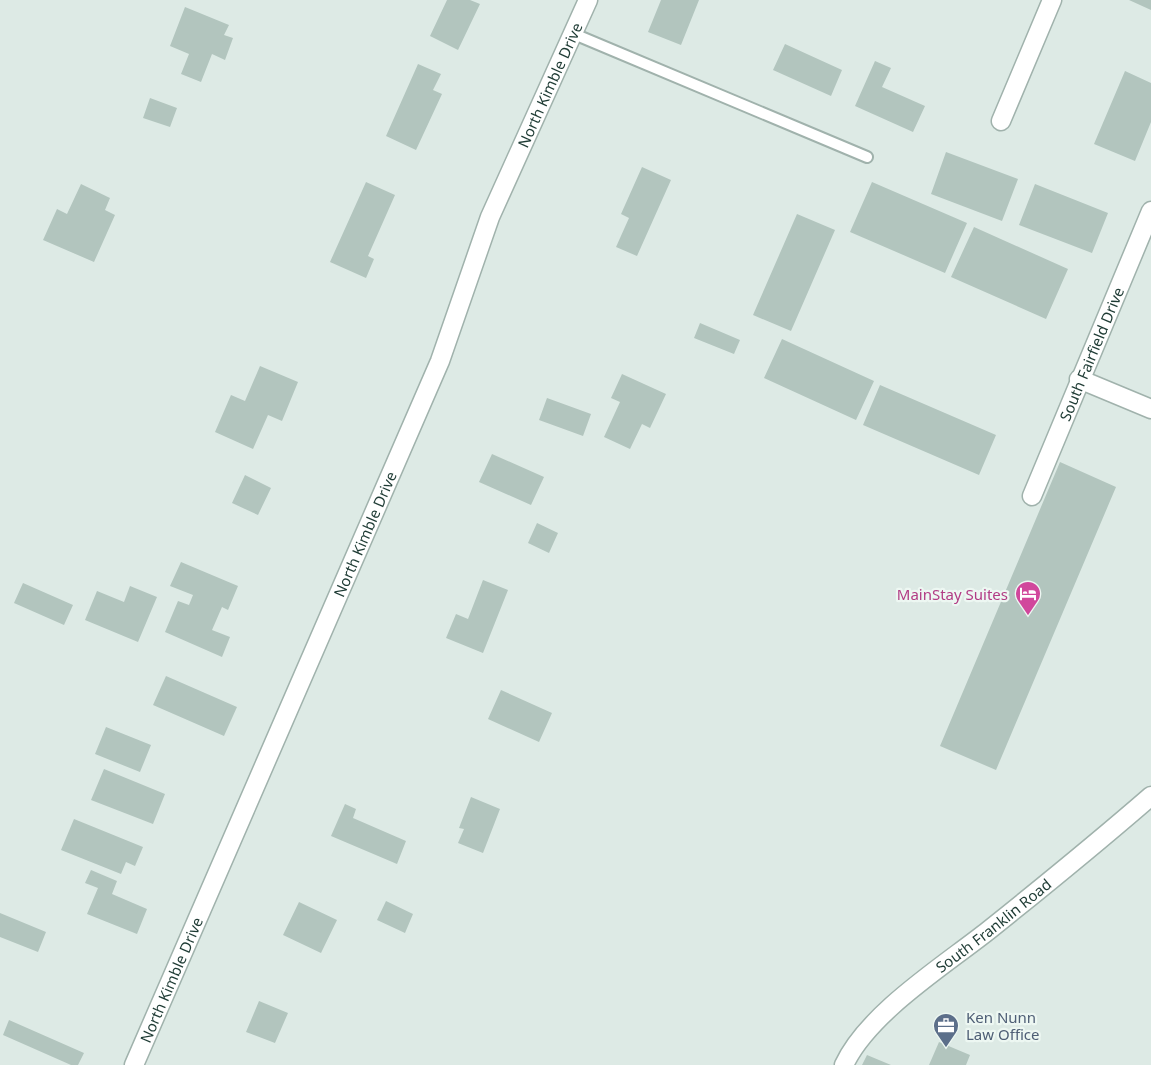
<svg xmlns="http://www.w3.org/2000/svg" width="1151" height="1065" font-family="'Noto Sans',sans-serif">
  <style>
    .building { fill: #b2c5be }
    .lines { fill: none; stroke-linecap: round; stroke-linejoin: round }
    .lane-casing { stroke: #a0b2ac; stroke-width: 14 }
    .street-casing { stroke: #a0b2ac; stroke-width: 21 }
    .lane { stroke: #fff; stroke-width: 10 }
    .street { stroke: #fff; stroke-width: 18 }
    .labels { text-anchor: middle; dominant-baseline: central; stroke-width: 4.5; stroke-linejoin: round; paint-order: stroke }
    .street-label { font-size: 15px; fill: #1e3b34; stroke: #edf7f2 }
    .hotel-label { font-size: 15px; fill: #b23c85; stroke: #edf7f2; text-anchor: end }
    .service-label { font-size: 15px; fill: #4e5e75; stroke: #edf7f2; text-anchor: start }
  </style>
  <rect width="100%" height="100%" fill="#ddeae5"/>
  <path class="building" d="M 447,0 L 470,0 L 480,4 L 458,50 L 430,36 Z
    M 661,0 L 699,0 L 681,45 L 648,32 Z
    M 1129,0 L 1151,0 L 1151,10 Z
    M 185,7 L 229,25 L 224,35 L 233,38 L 225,60 L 212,54 L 201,82 L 181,74 L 189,54 L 170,46 Z
    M 785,44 L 842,70 L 831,96 L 773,70 Z
    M 875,61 L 891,68 L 882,87 L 925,106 L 913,132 L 855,106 Z
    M 418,64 L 441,74 L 433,90 L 442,94 L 416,150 L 386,136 Z
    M 1125,71 L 1151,83 L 1151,122 L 1135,161 L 1094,144 Z
    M 150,98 L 177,108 L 170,127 L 143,118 Z
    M 946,152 L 1018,179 L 1002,221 L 931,194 Z
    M 642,167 L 671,180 L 637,256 L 616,247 L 629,218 L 621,214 Z
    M 366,182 L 395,195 L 368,256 L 374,259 L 366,278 L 330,262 Z
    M 872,182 L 967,223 L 945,273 L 850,232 Z
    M 81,184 L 110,198 L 105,210 L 115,215 L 94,262 L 43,240 L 57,209 L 67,214 Z
    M 1035,184 L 1108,213 L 1092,253 L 1019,225 Z
    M 797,214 L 835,230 L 791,331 L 753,315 Z
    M 974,227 L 1068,269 L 1046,319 L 951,277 Z
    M 700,323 L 740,340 L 734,354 L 694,338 Z
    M 782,339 L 874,381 L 856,420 L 764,378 Z
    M 260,366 L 298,382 L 282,421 L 268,415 L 253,449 L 215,432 L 231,395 L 245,401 Z
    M 622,374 L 666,394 L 650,428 L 642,424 L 630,449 L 604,437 L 620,402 L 611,398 Z
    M 880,385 L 996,435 L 979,475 L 863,425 Z
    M 547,398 L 591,414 L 583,436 L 539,420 Z
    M 492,454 L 544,477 L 531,505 L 479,482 Z
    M 1060,462 L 1116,487 L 996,770 L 940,746 Z
    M 245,475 L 271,488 L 258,515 L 232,503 Z
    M 537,523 L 558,533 L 549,553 L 528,543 Z
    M 181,562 L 238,586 L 228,610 L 222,607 L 212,630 L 230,637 L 222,657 L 165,632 L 178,601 L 189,605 L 193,595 L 170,586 Z
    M 483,580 L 508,590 L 483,653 L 446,638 L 456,614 L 468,619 Z
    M 23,583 L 73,605 L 64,625 L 14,603 Z
    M 130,586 L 157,597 L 138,642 L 85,620 L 97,591 L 124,602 Z
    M 166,676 L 237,707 L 224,736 L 153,705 Z
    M 501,690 L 552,713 L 539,742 L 488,719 Z
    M 106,727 L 151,745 L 140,772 L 95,754 Z
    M 104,769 L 165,794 L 153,824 L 91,800 Z
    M 471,797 L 500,809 L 483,853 L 458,843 L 464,829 L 459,828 Z
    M 345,804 L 356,809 L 353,818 L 406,841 L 397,864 L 331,836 Z
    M 74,819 L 143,847 L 135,866 L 126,862 L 121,874 L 61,850 Z
    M 91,870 L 117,881 L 112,894 L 147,909 L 137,934 L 87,914 L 98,888 L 85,883 Z
    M 386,901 L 413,914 L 405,933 L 377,920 Z
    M 299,902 L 337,920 L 321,953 L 283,935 Z
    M 0,913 L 46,932 L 38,952 L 0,937 Z
    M 259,1001 L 288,1013 L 275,1043 L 246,1032 Z
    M 9,1020 L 84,1053 L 78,1065 L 71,1065 L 3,1035 Z
    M 939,1042 L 970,1055 L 966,1065 L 929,1065 Z
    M 867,1055 L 891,1065 L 862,1065 Z"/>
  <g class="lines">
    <defs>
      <path id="lane" d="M 574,34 L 867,157"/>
      <g id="street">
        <path d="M 1001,121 L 1052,0"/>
        <path d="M 1079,379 L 1151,409"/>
        <path id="s1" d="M 1032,496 L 1151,211"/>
        <path id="s2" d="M 134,1065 L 440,361 L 490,217 L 588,0"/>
        <path id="s3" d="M 844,1065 C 868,1013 945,965 989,930 C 1044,886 1098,842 1151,796"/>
      </g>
    </defs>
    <use href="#lane" class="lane-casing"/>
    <use href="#street" class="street-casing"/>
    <use href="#lane" class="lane"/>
    <use href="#street" class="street"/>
  </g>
  <defs>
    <symbol id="hotel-pin" viewBox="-11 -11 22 30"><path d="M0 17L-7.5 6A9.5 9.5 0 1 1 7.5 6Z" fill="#d1479c" stroke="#edf7f2"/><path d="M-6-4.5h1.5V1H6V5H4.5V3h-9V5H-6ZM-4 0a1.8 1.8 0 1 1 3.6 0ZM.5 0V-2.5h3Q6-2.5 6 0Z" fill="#fff"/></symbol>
    <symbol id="office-pin" viewBox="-11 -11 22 30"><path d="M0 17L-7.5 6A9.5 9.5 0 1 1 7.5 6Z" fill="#5c6f8a" stroke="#edf7f2"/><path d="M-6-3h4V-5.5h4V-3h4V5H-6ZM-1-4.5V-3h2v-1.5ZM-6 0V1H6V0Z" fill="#fff"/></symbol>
  </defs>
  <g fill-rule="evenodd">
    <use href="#hotel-pin" x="1013" y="579" width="30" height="40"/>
    <use href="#office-pin" x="931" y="1011" width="30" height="40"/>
  </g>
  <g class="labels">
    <g class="street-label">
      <text stroke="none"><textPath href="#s2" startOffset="1065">North Kimble Drive</textPath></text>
      <text stroke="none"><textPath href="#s1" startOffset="154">South Fairfield Drive</textPath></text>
      <text stroke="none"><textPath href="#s2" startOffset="579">North Kimble Drive</textPath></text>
      <text stroke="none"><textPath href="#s3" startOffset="206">South Franklin Road</textPath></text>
      <text stroke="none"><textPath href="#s2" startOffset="93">North Kimble Drive</textPath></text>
    </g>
    <g class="hotel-label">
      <text x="1008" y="594">MainStay Suites</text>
    </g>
    <g class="service-label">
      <text x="966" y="1017">Ken Nunn<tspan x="966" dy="17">Law Office</tspan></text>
    </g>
  </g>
</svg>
